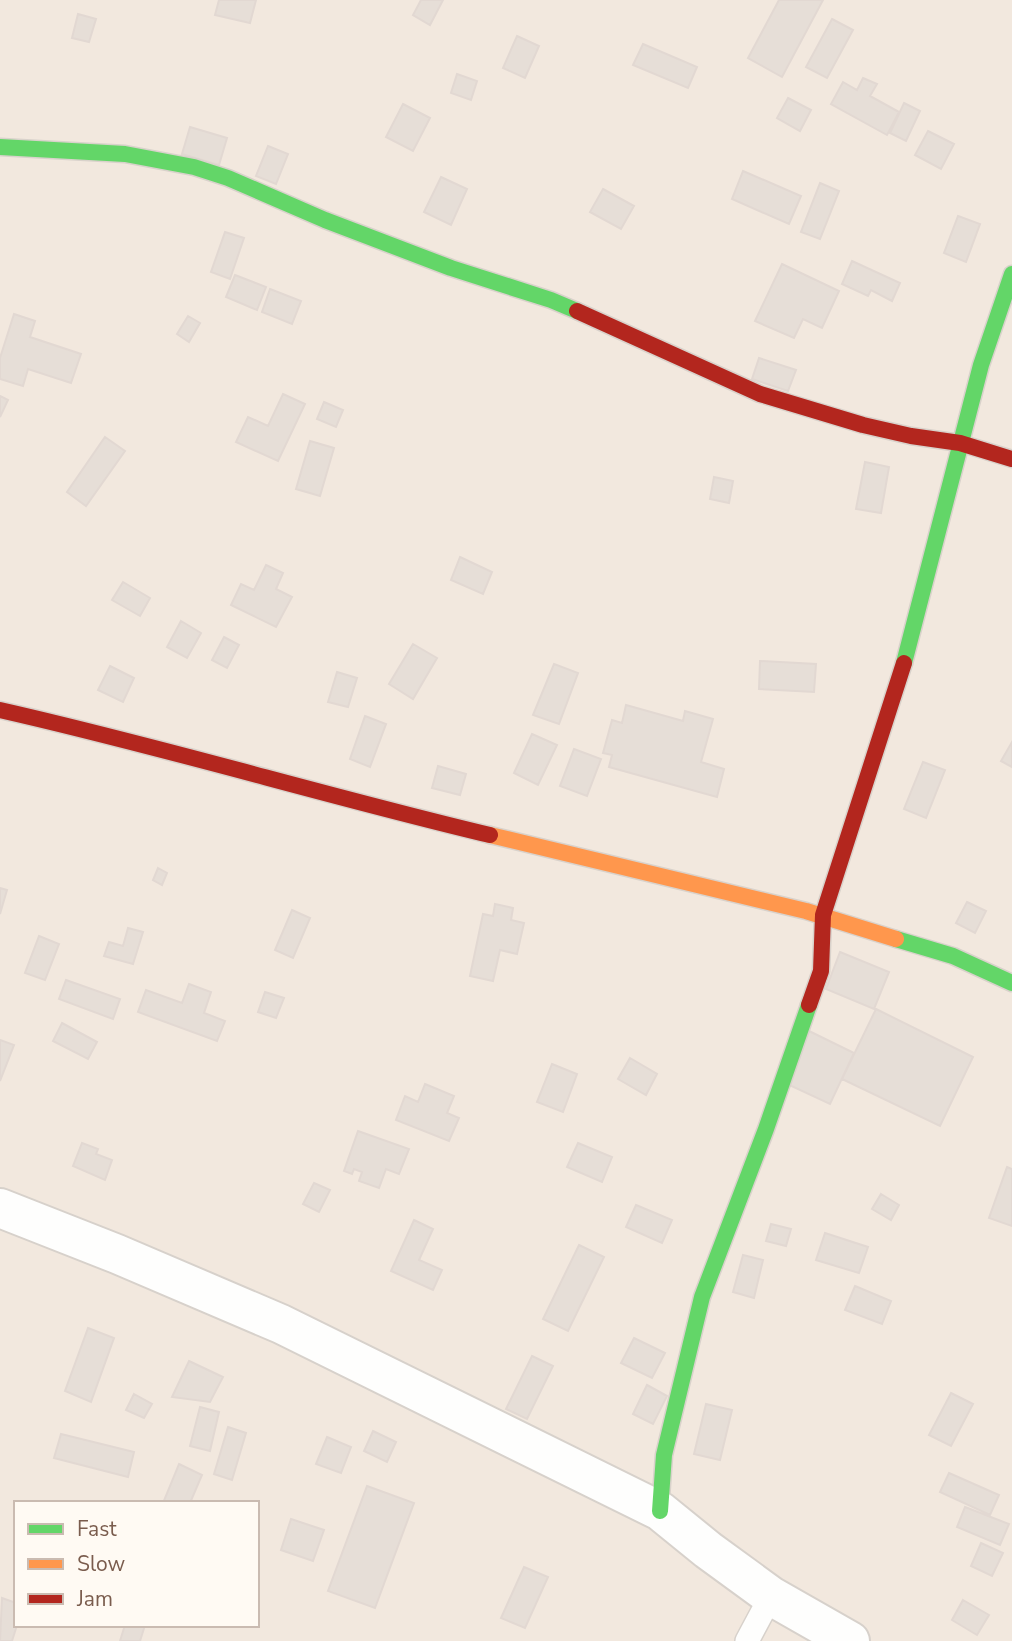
<svg xmlns="http://www.w3.org/2000/svg" width="1012" height="1641" font-family="'Nunito Sans',sans-serif">
  <style>
    .residential { fill: #f2e8de; fill-rule: evenodd }
    .building { fill: #e6ded7; stroke: #e2d8d2; stroke-width: 2 }
    .lines { fill: none; stroke-linecap: round; stroke-linejoin: round }
    .lane-casing { stroke: #d7d1cb; stroke-width: 26 }
    .street-casing { stroke: #d7d1cb; stroke-width: 42 }
    .fast-casing { stroke: #d9d2cb; stroke-width: 19 }
    .slow-casing { stroke: #d9d2cb; stroke-width: 19 }
    .jam-casing { stroke: #d9d2cb; stroke-width: 19 }
    .lane { stroke: #fefefd; stroke-width: 23 }
    .street { stroke: #fefefd; stroke-width: 38 }
    .fast { stroke: #63d668; stroke-width: 16 }
    .slow { stroke: #ff974d; stroke-width: 16 }
    .jam { stroke: #b3261e; stroke-width: 16 }
  </style>
  <rect width="100%" height="100%" fill="#f9f5f0"/>
  <path class="residential" d="M 0,0 L 1012,0 L 1012,1641 L 0,1641 ZM 16,1503 L 257,1503 L 257,1625 L 16,1625 Z"/>
  <path class="building" d="M 219,0 L 256,0 L 250,23 L 215,15 Z
    M 421,0 L 443,0 L 430,25 L 413,15 Z
    M 779,0 L 823,0 L 782,77 L 748,58 Z
    M 78,14 L 96,19 L 89,42 L 72,38 Z
    M 832,19 L 853,30 L 827,78 L 806,67 Z
    M 517,36 L 539,46 L 525,78 L 503,68 Z
    M 643,44 L 697,67 L 688,88 L 633,65 Z
    M 457,74 L 477,81 L 471,100 L 451,93 Z
    M 863,78 L 877,84 L 870,96 L 899,112 L 887,135 L 831,104 L 843,82 L 857,90 Z
    M 788,98 L 811,110 L 800,131 L 777,118 Z
    M 904,103 L 920,111 L 906,141 L 890,133 Z
    M 403,104 L 430,118 L 413,151 L 386,137 Z
    M 190,127 L 227,138 L 219,165 L 182,154 Z
    M 928,131 L 954,144 L 941,169 L 915,155 Z
    M 268,146 L 288,154 L 276,184 L 256,176 Z
    M 743,171 L 801,196 L 789,224 L 732,199 Z
    M 441,177 L 467,189 L 451,225 L 424,212 Z
    M 820,183 L 839,191 L 820,239 L 801,232 Z
    M 603,189 L 634,206 L 621,229 L 590,212 Z
    M 958,216 L 980,224 L 966,262 L 944,253 Z
    M 225,232 L 244,238 L 230,279 L 211,272 Z
    M 852,261 L 900,283 L 892,301 L 871,290 L 868,296 L 842,284 Z
    M 782,264 L 839,291 L 822,328 L 803,319 L 794,338 L 755,321 Z
    M 235,275 L 266,287 L 257,310 L 226,297 Z
    M 270,289 L 301,301 L 292,324 L 262,312 Z
    M 14,314 L 35,321 L 30,337 L 81,354 L 71,383 L 28,369 L 23,386 L 0,379 L 0,358 Z
    M 188,316 L 200,323 L 189,342 L 177,334 Z
    M 759,358 L 796,370 L 788,391 L 752,379 Z
    M 283,394 L 305,404 L 278,461 L 236,442 L 248,417 L 268,426 Z
    M 0,396 L 8,400 L 0,417 Z
    M 324,402 L 343,410 L 336,427 L 317,419 Z
    M 105,437 L 125,451 L 86,506 L 67,492 Z
    M 310,441 L 334,448 L 320,496 L 296,489 Z
    M 865,462 L 889,467 L 881,513 L 856,509 Z
    M 714,477 L 733,481 L 729,503 L 710,499 Z
    M 460,557 L 492,572 L 483,594 L 451,580 Z
    M 266,565 L 283,573 L 276,589 L 292,597 L 276,627 L 231,605 L 241,584 L 254,590 Z
    M 123,582 L 150,598 L 140,616 L 112,600 Z
    M 181,621 L 201,633 L 187,658 L 167,647 Z
    M 224,637 L 239,645 L 227,668 L 212,660 Z
    M 413,644 L 437,658 L 413,699 L 389,684 Z
    M 760,661 L 816,664 L 814,692 L 759,689 Z
    M 554,664 L 578,673 L 559,724 L 533,715 Z
    M 110,666 L 134,678 L 123,702 L 98,690 Z
    M 337,672 L 357,678 L 348,707 L 328,702 Z
    M 626,705 L 683,721 L 685,711 L 713,719 L 701,762 L 724,769 L 717,797 L 609,767 L 612,755 L 603,753 L 612,720 L 622,723 Z
    M 365,716 L 386,724 L 370,767 L 350,759 Z
    M 532,734 L 557,745 L 538,785 L 514,773 Z
    M 1012,742 L 1012,767 L 1001,761 Z
    M 574,749 L 601,759 L 587,796 L 560,786 Z
    M 923,762 L 945,770 L 926,818 L 904,809 Z
    M 438,766 L 466,774 L 460,795 L 432,788 Z
    M 158,868 L 167,873 L 162,885 L 153,880 Z
    M 0,888 L 7,890 L 0,914 Z
    M 967,902 L 986,911 L 975,933 L 956,923 Z
    M 495,904 L 513,908 L 511,920 L 524,923 L 517,954 L 500,950 L 493,981 L 470,976 L 483,914 L 493,916 Z
    M 292,910 L 310,918 L 293,958 L 275,950 Z
    M 128,928 L 143,932 L 133,964 L 104,956 L 109,942 L 123,946 Z
    M 39,936 L 59,944 L 45,980 L 25,973 Z
    M 840,952 L 889,972 L 874,1009 L 826,989 Z
    M 66,980 L 120,999 L 113,1019 L 59,999 Z
    M 189,984 L 211,992 L 204,1013 L 225,1021 L 217,1041 L 138,1012 L 146,990 L 182,1003 Z
    M 265,992 L 284,998 L 276,1018 L 258,1012 Z
    M 876,1009 L 973,1057 L 940,1126 L 842,1079 Z
    M 62,1023 L 97,1042 L 88,1059 L 53,1041 Z
    M 809,1031 L 854,1053 L 830,1104 L 785,1083 Z
    M 0,1040 L 14,1045 L 0,1081 Z
    M 630,1058 L 657,1074 L 646,1095 L 618,1079 Z
    M 552,1064 L 577,1074 L 563,1112 L 537,1102 Z
    M 425,1084 L 454,1096 L 447,1113 L 459,1118 L 449,1141 L 396,1120 L 405,1096 L 418,1102 Z
    M 358,1131 L 409,1149 L 399,1174 L 386,1169 L 379,1188 L 359,1181 L 362,1172 L 354,1169 L 352,1174 L 344,1171 Z
    M 82,1143 L 98,1149 L 96,1154 L 112,1160 L 105,1180 L 73,1166 Z
    M 578,1143 L 612,1157 L 602,1182 L 567,1167 Z
    M 1007,1167 L 1012,1169 L 1012,1226 L 989,1218 Z
    M 314,1183 L 330,1190 L 319,1212 L 303,1204 Z
    M 881,1194 L 899,1205 L 891,1220 L 872,1209 Z
    M 636,1205 L 672,1220 L 662,1243 L 626,1227 Z
    M 414,1220 L 433,1229 L 419,1260 L 442,1270 L 433,1290 L 391,1271 Z
    M 771,1224 L 791,1229 L 786,1246 L 766,1241 Z
    M 825,1233 L 868,1247 L 859,1273 L 816,1260 Z
    M 579,1245 L 604,1257 L 568,1331 L 543,1319 Z
    M 743,1255 L 763,1260 L 754,1298 L 733,1292 Z
    M 855,1286 L 891,1301 L 882,1324 L 845,1310 Z
    M 88,1328 L 114,1338 L 91,1402 L 65,1391 Z
    M 634,1338 L 665,1353 L 652,1378 L 621,1363 Z
    M 532,1356 L 553,1366 L 527,1419 L 506,1409 Z
    M 189,1361 L 223,1377 L 210,1402 L 172,1397 Z
    M 647,1385 L 667,1396 L 653,1424 L 633,1414 Z
    M 951,1393 L 973,1404 L 951,1446 L 929,1435 Z
    M 134,1394 L 152,1404 L 144,1418 L 126,1410 Z
    M 706,1404 L 732,1410 L 720,1460 L 694,1454 Z
    M 200,1407 L 219,1412 L 210,1451 L 190,1446 Z
    M 228,1427 L 246,1433 L 232,1480 L 214,1474 Z
    M 373,1431 L 396,1442 L 387,1462 L 364,1451 Z
    M 61,1434 L 134,1452 L 128,1477 L 54,1458 Z
    M 327,1437 L 351,1447 L 341,1473 L 316,1464 Z
    M 179,1464 L 202,1475 L 190,1503 L 163,1503 Z
    M 949,1473 L 999,1495 L 990,1515 L 940,1492 Z
    M 367,1486 L 414,1503 L 375,1608 L 328,1591 Z
    M 965,1507 L 1009,1524 L 1000,1545 L 957,1527 Z
    M 291,1519 L 324,1530 L 313,1561 L 281,1550 Z
    M 981,1543 L 1003,1553 L 992,1576 L 971,1566 Z
    M 524,1567 L 548,1577 L 525,1628 L 501,1618 Z
    M 2,1598 L 16,1603 L 17,1625 L 12,1641 L 0,1641 Z
    M 963,1600 L 989,1615 L 977,1635 L 952,1620 Z
    M 125,1625 L 145,1625 L 140,1641 L 120,1641 Z"/>
  <g class="lines">
    <defs>
      <path id="lane" d="M 747,1641 L 771,1596"/>
      <path id="street" d="M 0,1208 L 117,1254 L 281,1324 L 660,1511 L 708,1550 L 771,1596 L 850,1641"/>
      <path id="fast" d="M 0,147 L 125,154 L 194,167 L 228,178 L 325,220 L 451,268 L 551,300 L 577,311
        M 904,663 L 981,365 L 1012,274
        M 896,939 L 953,956 L 1012,983
        M 660,1511 L 664,1455 L 702,1297 L 766,1129 L 809,1005"/>
      <path id="slow" d="M 490,835 L 806,911 L 896,939"/>
      <path id="jam" d="M 577,311 L 760,394 L 863,425 L 911,436 L 960,443 L 1012,459
        M 0,710 C 164,747 326,796 490,835
        M 809,1005 L 821,971 L 823,915 L 904,663"/>
    </defs>
    <use href="#lane" class="lane-casing"/>
    <use href="#street" class="street-casing"/>
    <use href="#fast" class="fast-casing"/>
    <use href="#slow" class="slow-casing"/>
    <use href="#jam" class="jam-casing"/>
    <use href="#lane" class="lane"/>
    <use href="#street" class="street"/>
    <use href="#fast" class="fast"/>
    <use href="#slow" class="slow"/>
    <use href="#jam" class="jam"/>
  </g>
  <rect x="14" y="1501" width="245" height="126" fill="#fffaf3" stroke="#cabbb1" stroke-width="2"/>
  <rect x="28" y="1524" width="35" height="10" fill="#63d668" stroke="#cabbb1" stroke-width="2"/>
  <text x="77" y="1536" font-size="21" fill="#7a5c4d">Fast</text>
  <rect x="28" y="1559" width="35" height="10" fill="#ff974d" stroke="#cabbb1" stroke-width="2"/>
  <text x="77" y="1571" font-size="21" fill="#7a5c4d">Slow</text>
  <rect x="28" y="1594" width="35" height="10" fill="#b3261e" stroke="#cabbb1" stroke-width="2"/>
  <text x="77" y="1606" font-size="21" fill="#7a5c4d">Jam</text>
</svg>
